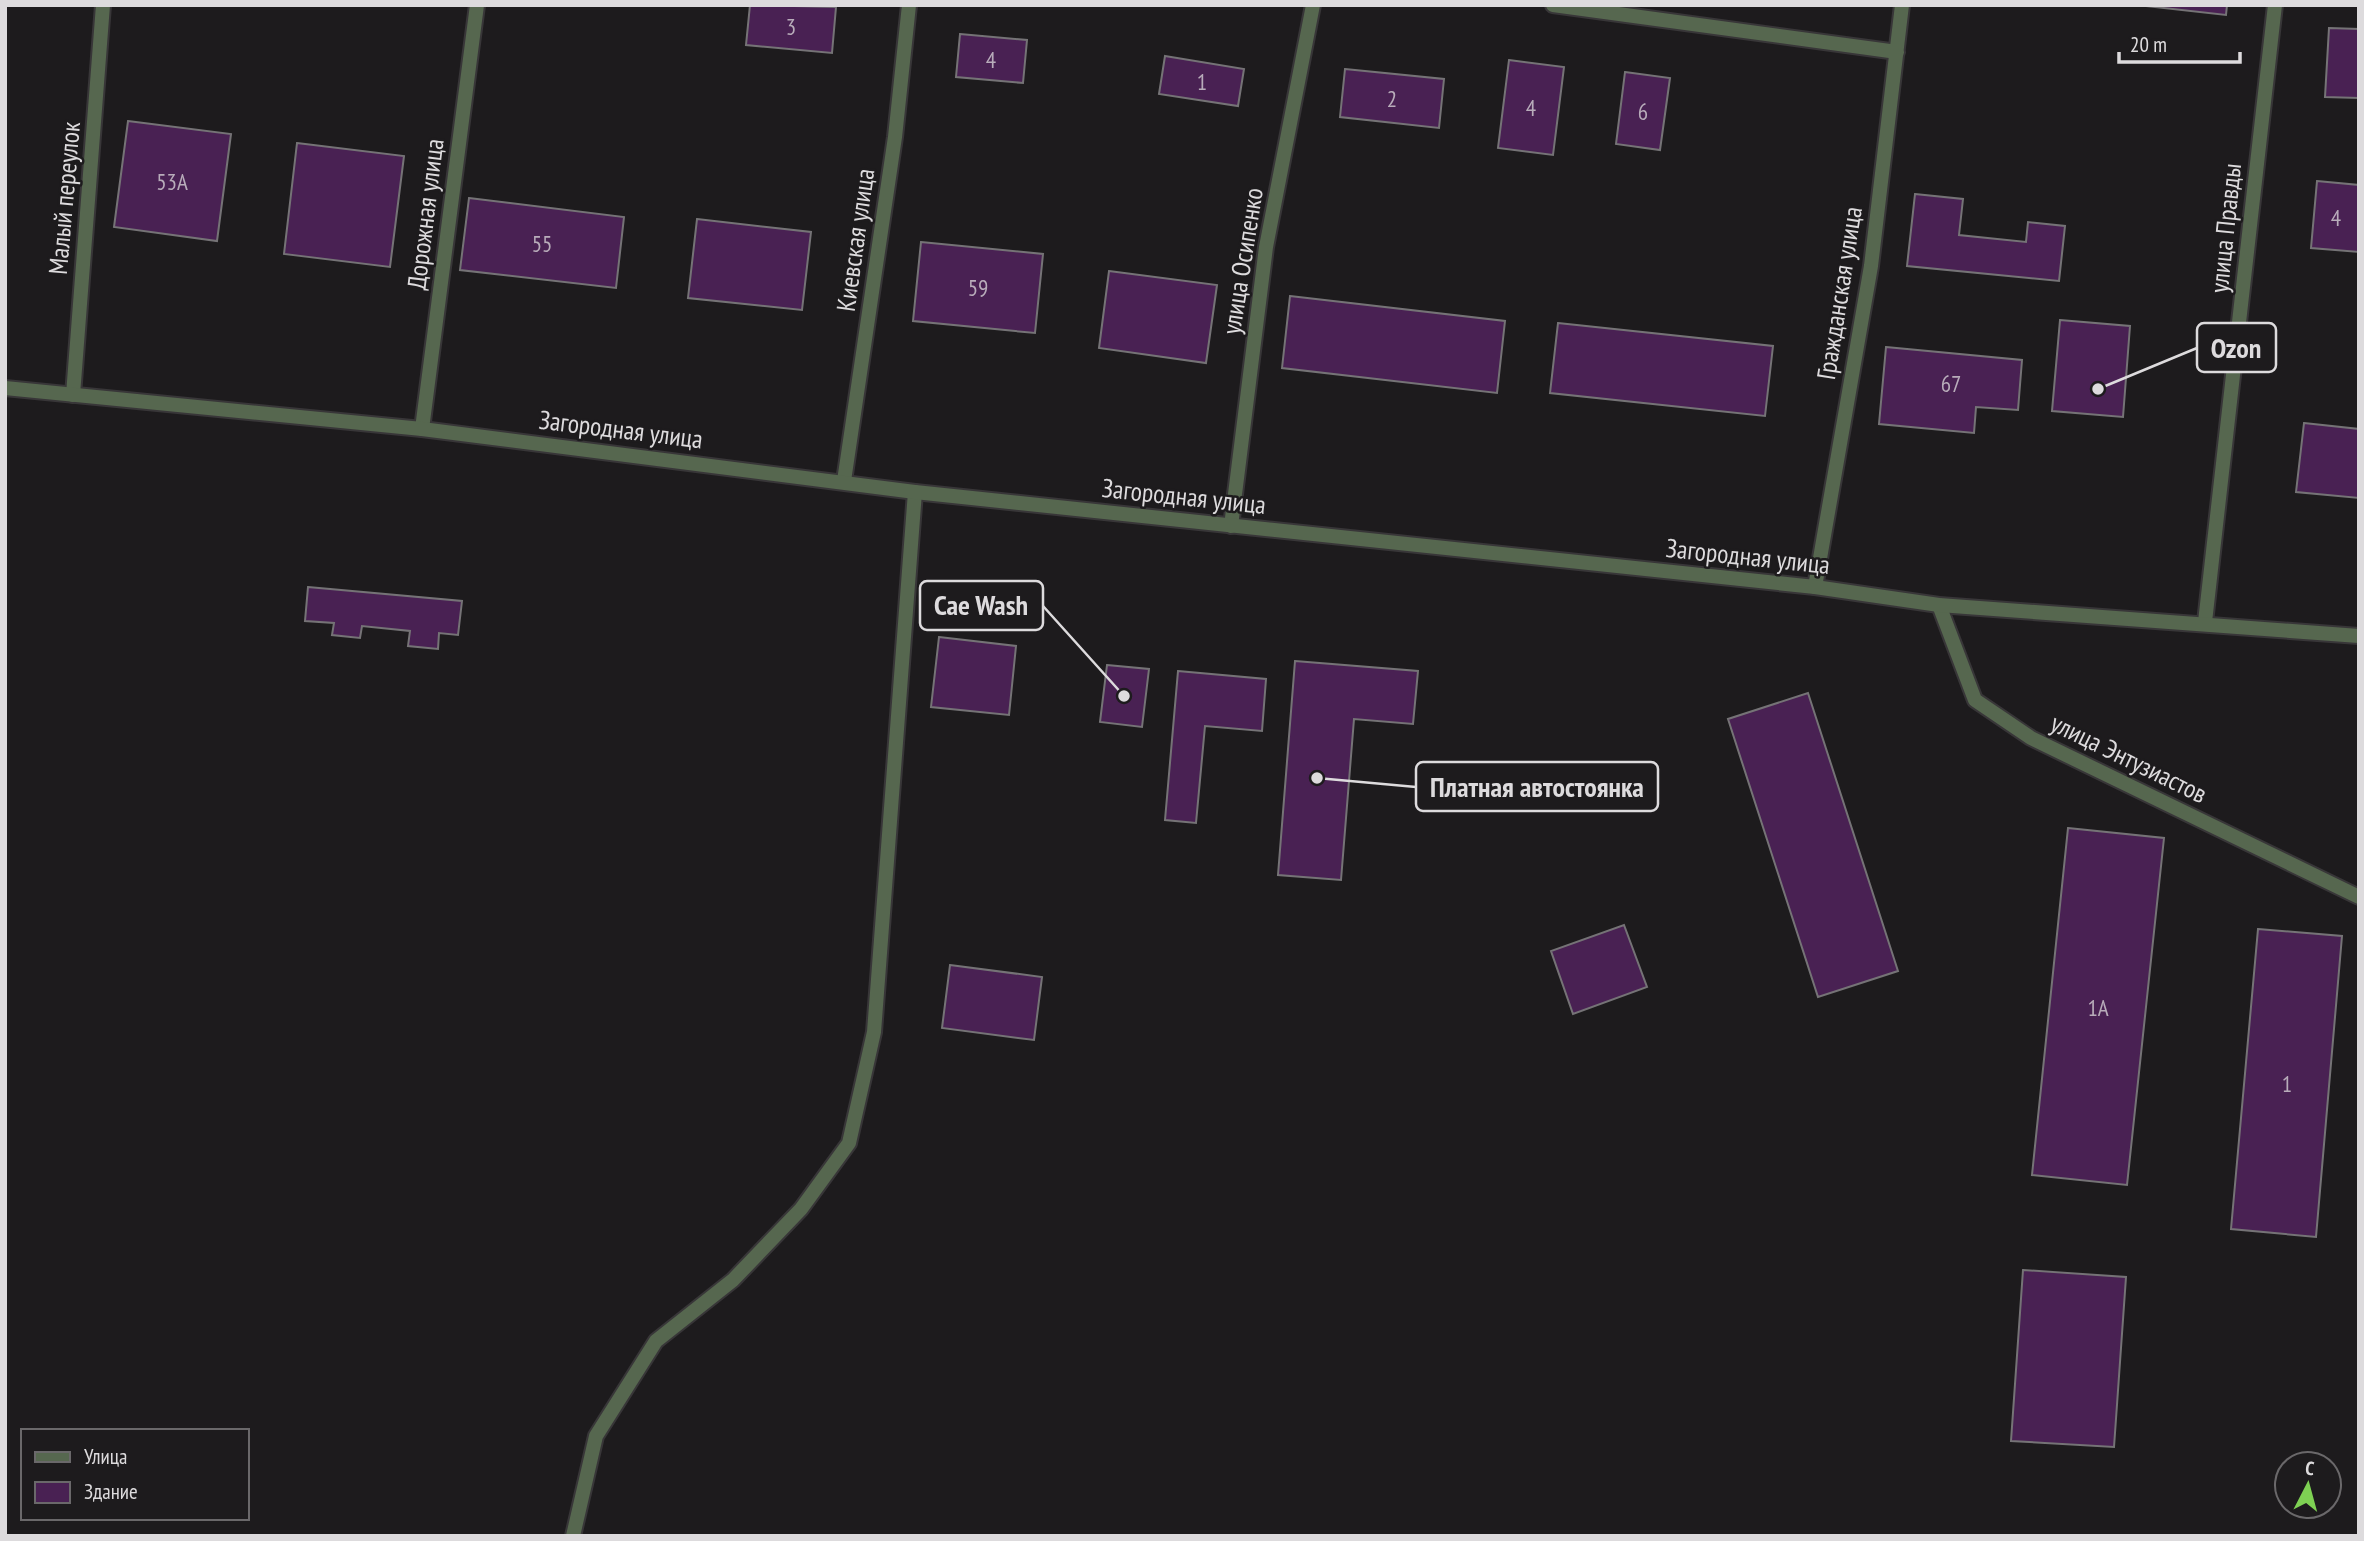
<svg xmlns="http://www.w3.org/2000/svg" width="2364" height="1541" font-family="'PT Sans Narrow',sans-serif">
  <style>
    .building { fill: #492153; stroke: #757376; stroke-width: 2 }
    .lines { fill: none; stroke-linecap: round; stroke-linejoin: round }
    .minor-casing { stroke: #383638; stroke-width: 18 }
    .tertiary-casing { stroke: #383638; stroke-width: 18 }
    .minor { stroke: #56674f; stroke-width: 14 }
    .tertiary { stroke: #56674f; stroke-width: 14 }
    .labels { text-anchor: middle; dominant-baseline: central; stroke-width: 5; stroke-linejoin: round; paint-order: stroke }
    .number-label { font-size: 23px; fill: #b8acba }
    .street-label { font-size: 26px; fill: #dddbdd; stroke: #1d1b1d }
    .leader { fill: none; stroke: #dddbdd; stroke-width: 2.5 }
    .callout-dot { fill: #dddbdd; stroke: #1d1b1d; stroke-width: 2.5 }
    .callout { fill: #1d1b1d; stroke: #dddbdd; stroke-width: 2.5 }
    .callout-label { font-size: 28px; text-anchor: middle; font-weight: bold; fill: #dddbdd }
  </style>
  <rect width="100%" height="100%" fill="#1d1b1d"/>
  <path class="building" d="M 750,5 L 836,7 L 832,53 L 746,45 Z
    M 2137,5 L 2227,5 L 2226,15 Z
    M 2329,28 L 2359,29 L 2359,98 L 2325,97 Z
    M 960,34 L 1027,40 L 1023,83 L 956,77 Z
    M 1165,56 L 1244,69 L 1238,106 L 1159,94 Z
    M 1509,60 L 1564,67 L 1553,155 L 1498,148 Z
    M 1345,69 L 1444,79 L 1439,128 L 1340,117 Z
    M 1625,72 L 1670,78 L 1660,150 L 1616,144 Z
    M 128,121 L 231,134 L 217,241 L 114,227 Z
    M 297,143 L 404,156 L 390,267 L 284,254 Z
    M 2317,181 L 2359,185 L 2359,252 L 2311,248 Z
    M 1915,194 L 1963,199 L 1959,235 L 2026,242 L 2028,222 L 2065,226 L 2059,281 L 1907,266 Z
    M 469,198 L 624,217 L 616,288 L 460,270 Z
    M 697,219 L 811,232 L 802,310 L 688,298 Z
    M 921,242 L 1043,254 L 1035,333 L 913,321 Z
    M 1109,271 L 1217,285 L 1206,363 L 1099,348 Z
    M 1290,296 L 1505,321 L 1497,393 L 1282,368 Z
    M 2060,320 L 2130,326 L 2123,417 L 2052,411 Z
    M 1558,323 L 1773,346 L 1765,416 L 1550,393 Z
    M 1886,347 L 2022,360 L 2018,410 L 1976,407 L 1974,433 L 1879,424 Z
    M 2304,423 L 2359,429 L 2359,498 L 2296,492 Z
    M 308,587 L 462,601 L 458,635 L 439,633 L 438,649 L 408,646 L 410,631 L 362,626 L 360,638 L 332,635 L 334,623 L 305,621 Z
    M 939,637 L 1016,646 L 1009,715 L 931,707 Z
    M 1295,661 L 1418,671 L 1413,724 L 1354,719 L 1341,880 L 1278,875 Z
    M 1107,665 L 1149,669 L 1142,727 L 1100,722 Z
    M 1178,671 L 1266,679 L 1262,731 L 1205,726 L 1196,823 L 1165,820 Z
    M 1808,693 L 1898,971 L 1818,997 L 1728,719 Z
    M 2068,828 L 2164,838 L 2127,1185 L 2032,1175 Z
    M 1624,925 L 1647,987 L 1573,1014 L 1551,951 Z
    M 2258,929 L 2342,936 L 2316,1237 L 2231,1229 Z
    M 950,965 L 1042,977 L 1034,1040 L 942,1028 Z
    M 2023,1270 L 2126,1277 L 2114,1447 L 2011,1441 Z"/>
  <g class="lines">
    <defs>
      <path id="minor" d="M 1553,5 L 1897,52
        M 73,395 L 103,5
        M 422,429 L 477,5
        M 844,481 L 895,137 L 909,5
        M 1231,526 L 1266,247 L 1313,5
        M 1815,587 L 1871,266 L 1902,5
        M 1939,605 L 1975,700 L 2031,738 L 2359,897
        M 2205,622 L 2275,5
        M 573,1536 L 596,1436 L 656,1341 L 733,1280 L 801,1209 L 849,1143 L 874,1032 L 915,492"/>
      <path id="tertiary" d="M 5,388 L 422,429 L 915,492 L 1815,587 L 1939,605 L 2359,636"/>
    </defs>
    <use href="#minor" class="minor-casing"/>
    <use href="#tertiary" class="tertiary-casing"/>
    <use href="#minor" class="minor"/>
    <use href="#tertiary" class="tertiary"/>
  </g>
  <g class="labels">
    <g class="number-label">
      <text x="791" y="26">3</text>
      <text x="991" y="59">4</text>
      <text x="1202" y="81">1</text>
      <text x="1392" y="98">2</text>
      <text x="1531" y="107">4</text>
      <text x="1643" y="111">6</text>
      <text x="172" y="181">53А</text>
      <text x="2336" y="217">4</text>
      <text x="542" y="243">55</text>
      <text x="978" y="287">59</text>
      <text x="1951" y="383">67</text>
      <text x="2098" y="1007">1А</text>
      <text x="2287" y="1083">1</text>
    </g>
    <g class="street-label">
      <text transform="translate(64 198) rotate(-85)">Малый переулок</text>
      <text transform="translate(425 214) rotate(-83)">Дорожная улица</text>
      <text transform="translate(2225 228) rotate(-84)">улица Правды</text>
      <text transform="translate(855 240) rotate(-82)">Киевская улица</text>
      <text transform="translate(1242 261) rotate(-81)">улица Осипенко</text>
      <text transform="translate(1839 293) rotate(-81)">Гражданская улица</text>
      <text transform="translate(621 429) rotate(7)">Загородная улица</text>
      <text transform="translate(1184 496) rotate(6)">Загородная улица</text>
      <text transform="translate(1748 556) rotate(6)">Загородная улица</text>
      <text transform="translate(2129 758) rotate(26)">улица Энтузиастов</text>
    </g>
  </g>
  <path class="leader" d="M2098 389L2197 348M1124 696L1043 606M1317 778L1416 787"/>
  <g class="callout-dot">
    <circle cx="2098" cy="389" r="7"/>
    <circle cx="1124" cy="696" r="7"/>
    <circle cx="1317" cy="778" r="7"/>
  </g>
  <g class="callout">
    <rect x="2197" y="323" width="79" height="49" rx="7"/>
    <rect x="920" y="581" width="123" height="49" rx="7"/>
    <rect x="1416" y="762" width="242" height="49" rx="7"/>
  </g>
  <g class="callout-label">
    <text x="2236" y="358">Ozon</text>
    <text x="981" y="615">Cae Wash</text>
    <text x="1537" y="797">Платная автостоянка</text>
  </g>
  <rect width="2364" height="1541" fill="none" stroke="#dddbdd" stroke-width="14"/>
  <rect x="21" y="1429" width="228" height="91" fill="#1d1b1d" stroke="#6a686a" stroke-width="2"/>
  <rect x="35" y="1452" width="35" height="10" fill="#56674f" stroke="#6a686a" stroke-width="2"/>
  <text x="84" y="1464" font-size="21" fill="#dddbdd">Улица</text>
  <rect x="35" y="1482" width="35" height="21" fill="#492153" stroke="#6a686a" stroke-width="2"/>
  <text x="84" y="1499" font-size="21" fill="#dddbdd">Здание</text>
  <g transform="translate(2308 1485) rotate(6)"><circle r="33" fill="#1d1b1d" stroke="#6a686a" stroke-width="2"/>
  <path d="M0-5L12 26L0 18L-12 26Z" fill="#7ed153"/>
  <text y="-10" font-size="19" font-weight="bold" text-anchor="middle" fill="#dddbdd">С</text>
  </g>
  <path d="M2119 52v10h121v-10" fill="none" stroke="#dddbdd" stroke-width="3.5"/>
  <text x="2130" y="52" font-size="21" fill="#dddbdd" stroke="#1d1b1d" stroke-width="5" paint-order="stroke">20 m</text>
</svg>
